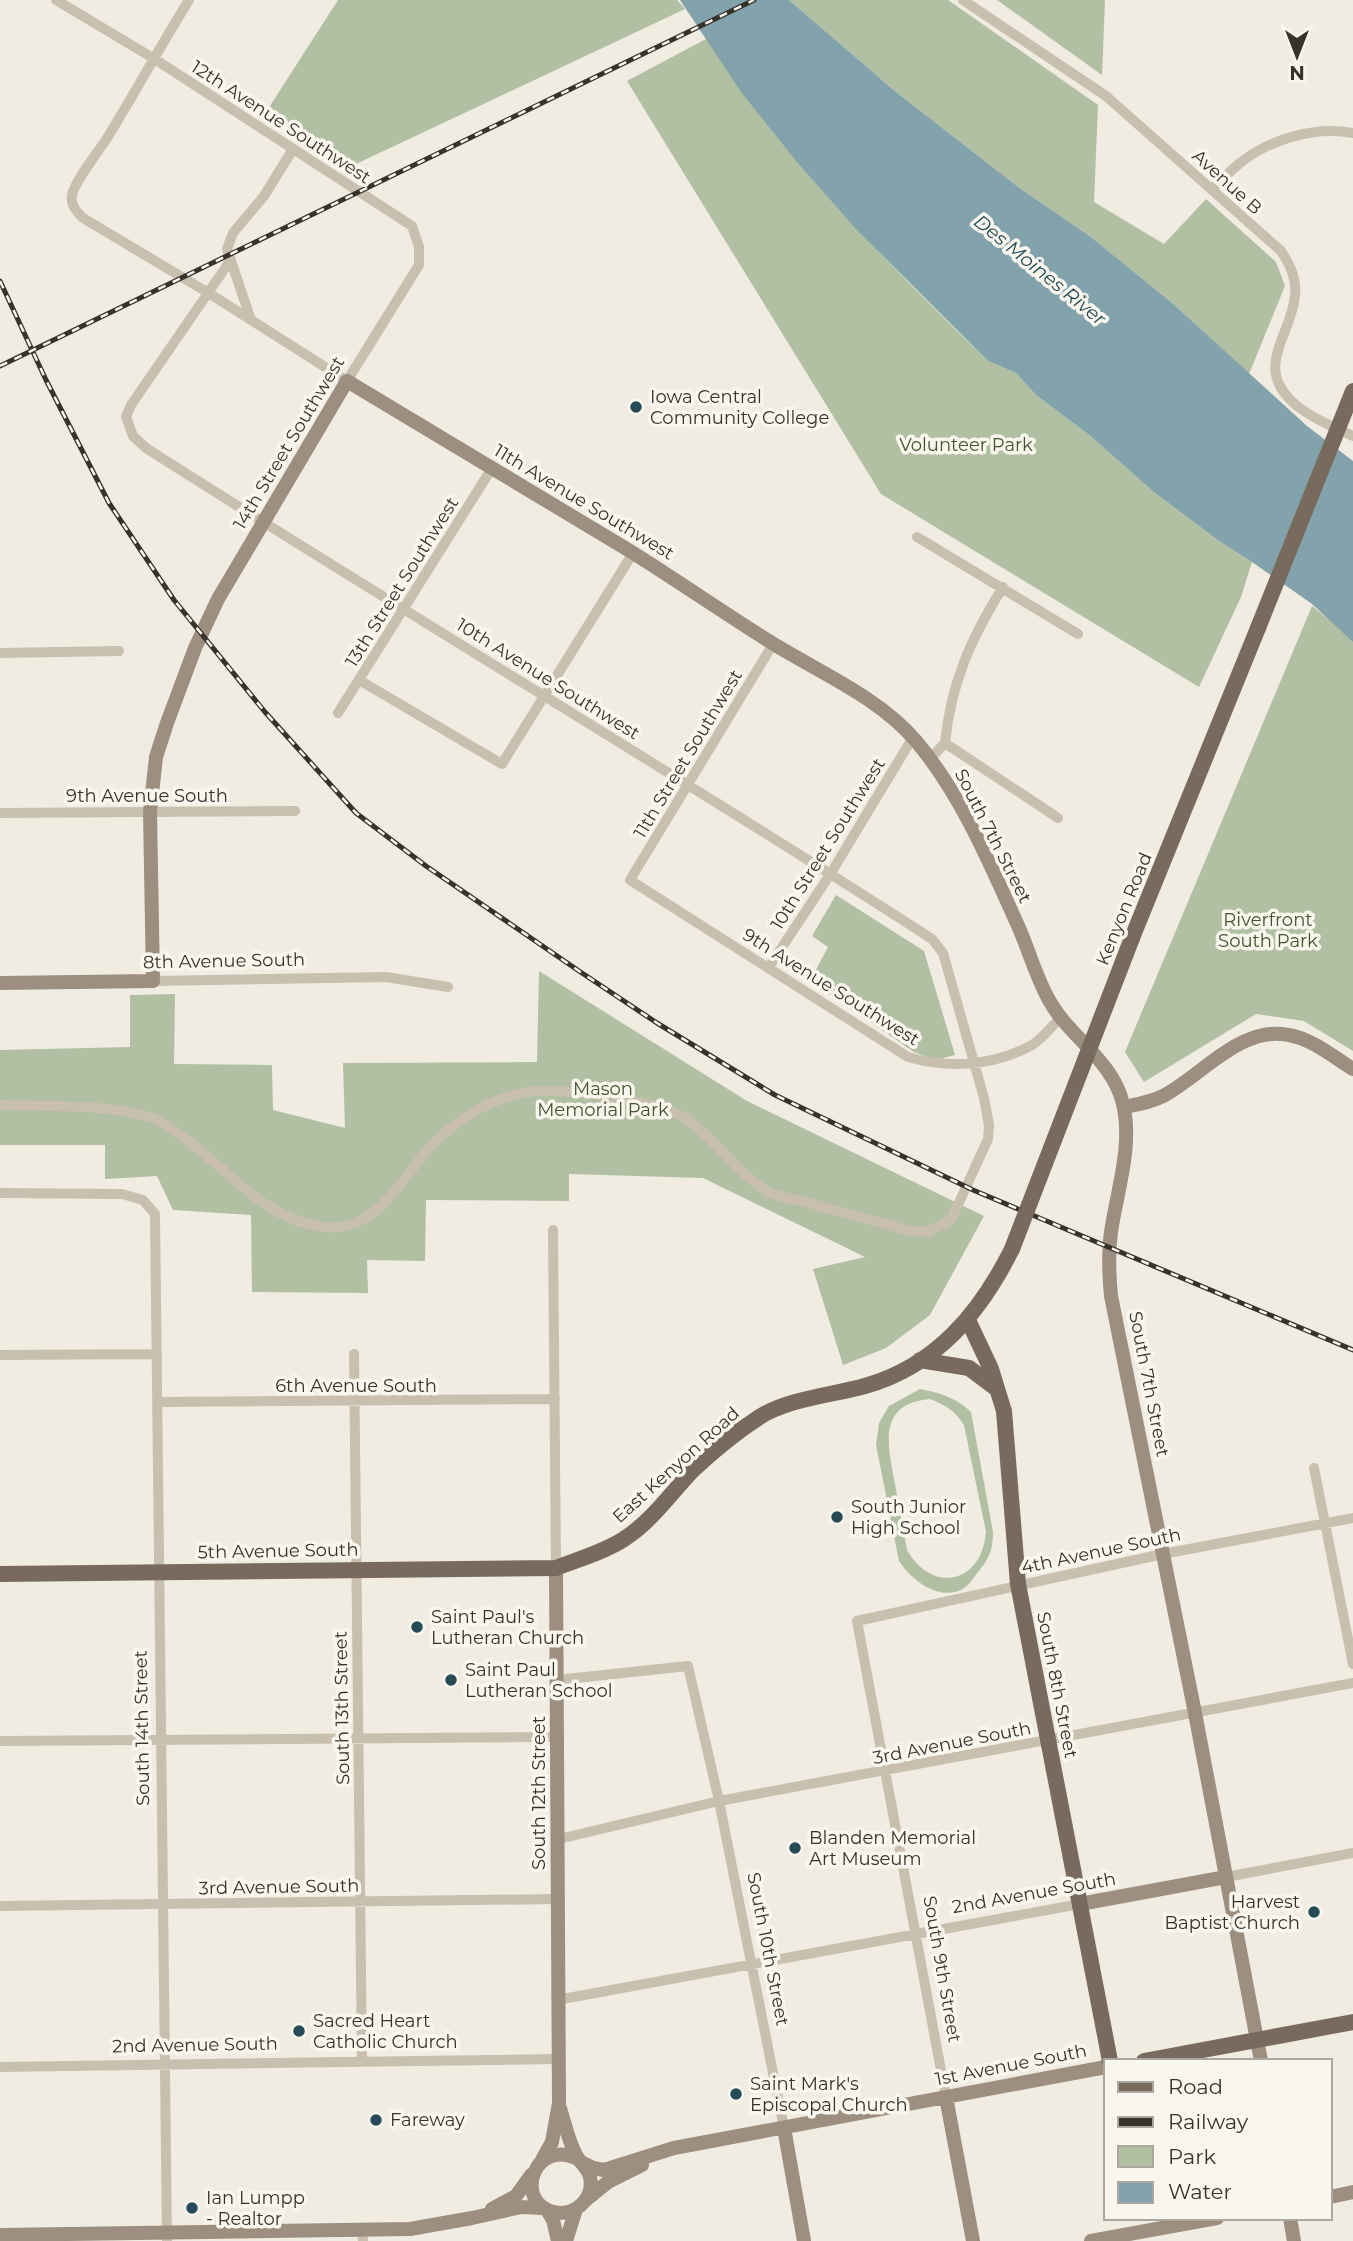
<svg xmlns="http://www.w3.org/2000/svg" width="1353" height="2241" font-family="Montserrat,sans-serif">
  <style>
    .green { fill: #b1bfa2; fill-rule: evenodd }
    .water { fill: #83a3ac }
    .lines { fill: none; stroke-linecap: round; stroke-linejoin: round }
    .street { stroke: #c9bfae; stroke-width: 10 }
    .secondary { stroke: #9c8f7f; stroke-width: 14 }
    .primary { stroke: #786b5e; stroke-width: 16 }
    .rail-casing { stroke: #38322c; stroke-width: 5 }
    .rail { stroke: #f9f6ee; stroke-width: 2.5; stroke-dasharray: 8; stroke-linecap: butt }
    .primary-bridge { stroke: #786b5e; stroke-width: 16 }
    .poi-dot { fill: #254b56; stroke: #f9f6ee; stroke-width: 2.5 }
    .labels { text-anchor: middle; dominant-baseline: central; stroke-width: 7; stroke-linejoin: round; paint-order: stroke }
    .street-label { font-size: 18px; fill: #38322c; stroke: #f9f6ee }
    .poi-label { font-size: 18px; fill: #38322c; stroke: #f9f6ee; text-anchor: start }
    .park-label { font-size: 18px; fill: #425432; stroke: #f9f6ee }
    .water-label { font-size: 19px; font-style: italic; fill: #254b56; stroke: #f9f6ee }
  </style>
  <rect width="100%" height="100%" fill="#f1ece1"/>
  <path class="green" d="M 338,0 L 677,0 L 685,9 L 356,164 L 268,109 Z
    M 789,0 L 948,0 L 1098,105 L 1094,202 L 1164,244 L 1206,199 L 1276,262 L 1285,286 L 1249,374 L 1171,302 L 1091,237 L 1021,189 L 959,141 L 896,92 Z
    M 997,0 L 1105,0 L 1102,75 Z
    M 706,39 C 786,159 885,262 988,361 L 1016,373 L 1036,395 L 1088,434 L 1155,493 L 1219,541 L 1252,562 L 1241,597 L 1199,687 L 881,494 L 627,81 Z
    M 1312,606 L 1353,639 L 1353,1051 L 1304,1021 L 1256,1014 L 1144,1082 L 1125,1052 Z
    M 836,895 L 924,951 L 955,1055 L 936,1060 L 914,1052 L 810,981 L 828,947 L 812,936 Z
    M 539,971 L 747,1101 L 984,1216 L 930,1315 L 886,1348 L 843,1365 L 813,1269 L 865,1257 L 703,1178 L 569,1174 L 569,1201 L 426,1200 L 425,1261 L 367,1260 L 368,1293 L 252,1292 L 251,1215 L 173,1210 L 157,1176 L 105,1179 L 105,1145 L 0,1145 L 0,1050 L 130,1047 L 130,995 L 175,994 L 174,1064 L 272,1065 L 273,1110 L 345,1128 L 343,1063 L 537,1062 Z
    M 920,1389 C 940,1393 955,1397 971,1412 L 993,1532 C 993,1550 989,1559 978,1572 C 974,1577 969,1585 964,1588 C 941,1603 911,1580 899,1561 L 876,1445 L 879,1423 L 889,1406 ZM 930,1399 C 946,1405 955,1411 964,1425 L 986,1532 C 982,1583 933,1595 907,1550 C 903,1528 899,1506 895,1484 C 888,1446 876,1404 930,1399 Z"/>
  <path class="water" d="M 680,0 L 789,0 L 896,92 L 959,141 L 1021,189 L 1091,237 L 1171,302 L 1307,426 L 1353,461 L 1353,642 L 1312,604 L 1252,562 L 1219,541 L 1155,493 L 1088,434 L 1036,395 L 1016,373 L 988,361 L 856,229 L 797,162 L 741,92 Z"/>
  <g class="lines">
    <path class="street" d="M 56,0 L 153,58 L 412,226 L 419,247 L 419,265 L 347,381 L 207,292 L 83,218 C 77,212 70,205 72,195 C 75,180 100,150 109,135 C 136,91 161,45 189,0
      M 963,0 L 1106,96 L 1281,251 C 1290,265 1297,278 1295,296 C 1291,337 1252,368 1296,405 C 1313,419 1334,427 1353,436
      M 1212,189 C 1221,181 1230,171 1240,163 C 1270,139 1315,126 1353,133
      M 251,320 L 227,249 L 233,233 L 264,196 L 293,149
      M 917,537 L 1078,634
      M 773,644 L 630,880 L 908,1057 C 949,1069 994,1066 1032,1045 C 1042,1039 1051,1027 1060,1018
      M 0,653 L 119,651
      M 359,680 L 502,764 L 633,553
      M 338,713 L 492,468
      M 945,743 C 951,683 971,638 1003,587
      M 945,743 L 1058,818
      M 930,759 L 945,743
      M 0,813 L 295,811
      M 769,967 L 831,873 L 913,737
      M 153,981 L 386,977 L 448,987
      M 0,1105 C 43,1107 119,1103 157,1120 C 165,1123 172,1129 179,1134 C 226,1166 264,1221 324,1227 C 381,1233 403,1172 436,1141 C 460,1118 495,1096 529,1092 C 562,1087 661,1101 688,1120 C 717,1141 737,1173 767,1191 C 780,1198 799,1200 813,1204 C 845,1213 877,1222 910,1231 L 927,1232 L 951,1220 L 988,1139 L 989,1125 L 984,1098 L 943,953 L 932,939 C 672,771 406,614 146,448 L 133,436 L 126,417 L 131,405 L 230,261
      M 0,1193 L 122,1194 L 143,1200 L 155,1214 L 167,2241
      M 553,1230 L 556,1568
      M 354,1354 L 362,2062
      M 0,1355 L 157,1354
      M 157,1402 L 555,1399
      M 1314,1468 L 1353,1664
      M 557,1680 L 688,1666 L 719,1801 L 784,2128
      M 0,1741 L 558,1737
      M 559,1839 L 719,1801 L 1353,1683
      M 1226,1877 L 1353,1853
      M 0,1906 L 558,1899
      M 557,2000 L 1080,1904
      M 0,2067 L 558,2059
      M 946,2097 L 857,1621 L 1163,1554 L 1353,1518
      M 362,2230 L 363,2241"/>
    <path class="secondary" d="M 0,983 L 153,981 L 150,812 L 156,757 L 167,723 L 195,648 L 218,599 L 347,381 C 441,438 536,494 630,551 C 678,581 724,613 772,643 C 819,672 880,698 916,741 C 961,794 990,864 1019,928 C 1029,951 1036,977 1049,1000 C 1069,1037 1113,1060 1123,1104 C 1133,1145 1117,1191 1111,1232 C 1108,1254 1109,1275 1111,1296 L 1195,1713 L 1261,2061
      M 1124,1107 C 1139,1104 1152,1102 1165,1095 C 1206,1072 1246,1020 1297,1037 C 1317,1043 1335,1058 1353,1069
      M 1080,1904 L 1226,1877
      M 946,2097 L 973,2241
      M 560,2108 C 565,2124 568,2140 576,2155 C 580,2163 588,2168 590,2177 C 595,2199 574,2217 554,2212 C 513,2203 533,2137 578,2159
      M 784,2128 L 804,2241
      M 542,2160 L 552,2142 L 559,2103 L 556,1568
      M 581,2162 L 593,2168 L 604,2170 L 674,2148 L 1106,2067
      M 1330,2197 L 1353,2192
      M 587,2199 L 608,2182 L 642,2165
      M 492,2209 L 516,2196 L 531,2175
      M 547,2210 L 553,2220 L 558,2241
      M 1290,2218 L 1294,2241
      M 0,2235 L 410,2229 L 472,2218 L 521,2207 L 543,2208
      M 566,2241 L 576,2209
      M 1091,2241 L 1217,2218"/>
    <path class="primary" d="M 1132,938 L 1258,628
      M 968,1320 L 991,1369 L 1004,1411 L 1018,1584 L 1110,2061
      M 920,1360 L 969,1368 L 997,1389
      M 0,1574 L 556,1568 C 579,1559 604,1552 624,1539 C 652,1521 670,1494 692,1471 C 712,1452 735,1433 758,1418 C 786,1399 833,1395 865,1386 C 936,1366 980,1313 1012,1249
      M 1144,2061 L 1353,2022"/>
    <defs>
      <path id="rail" d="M 0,281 L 46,380 L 109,503 L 174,600 L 265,712 L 356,813 L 426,866 L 579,971 L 657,1023 L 775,1095 L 973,1190 L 1353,1350
        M 0,366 L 754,0"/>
    </defs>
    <use href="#rail" class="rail-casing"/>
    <use href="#rail" class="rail"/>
    <path class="primary-bridge" d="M 1258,628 L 1353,391
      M 1012,1249 L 1132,938"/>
  </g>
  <g class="poi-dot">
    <circle cx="636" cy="407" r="7"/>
    <circle cx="837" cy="1517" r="7"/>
    <circle cx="417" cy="1627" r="7"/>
    <circle cx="451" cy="1680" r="7"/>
    <circle cx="795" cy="1848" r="7"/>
    <circle cx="1314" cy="1912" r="7"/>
    <circle cx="299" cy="2031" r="7"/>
    <circle cx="736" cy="2094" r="7"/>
    <circle cx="376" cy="2120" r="7"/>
    <circle cx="192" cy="2208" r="7"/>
  </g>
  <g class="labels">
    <g class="street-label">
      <text transform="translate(281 122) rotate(33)">12th Avenue Southwest</text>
      <text transform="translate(1227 182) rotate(42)">Avenue B</text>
      <text transform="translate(289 443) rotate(-59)">14th Street Southwest</text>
      <text transform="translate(584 502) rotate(31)">11th Avenue Southwest</text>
      <text transform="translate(402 582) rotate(-58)">13th Street Southwest</text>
      <text transform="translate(548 679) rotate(32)">10th Avenue Southwest</text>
      <text transform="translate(688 754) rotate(-59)">11th Street Southwest</text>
      <text x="147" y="796">9th Avenue South</text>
      <text transform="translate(993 836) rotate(63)">South 7th Street</text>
      <text transform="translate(828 844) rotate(-58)">10th Street Southwest</text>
      <text transform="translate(1124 909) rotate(-68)">Kenyon Road</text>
      <text transform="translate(224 961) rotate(-1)">8th Avenue South</text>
      <text transform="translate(831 987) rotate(32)">9th Avenue Southwest</text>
      <text transform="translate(1149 1384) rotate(79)">South 7th Street</text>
      <text x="356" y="1386">6th Avenue South</text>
      <text transform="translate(676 1465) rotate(-42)">East Kenyon Road</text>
      <text transform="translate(278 1551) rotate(-1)">5th Avenue South</text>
      <text transform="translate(1101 1551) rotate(-12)">4th Avenue South</text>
      <text transform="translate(1057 1685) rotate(79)">South 8th Street</text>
      <text transform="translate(342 1708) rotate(-91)">South 13th Street</text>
      <text transform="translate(142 1728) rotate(-91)">South 14th Street</text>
      <text transform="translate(952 1743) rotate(-11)">3rd Avenue South</text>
      <text transform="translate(539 1793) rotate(-90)">South 12th Street</text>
      <text transform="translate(279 1887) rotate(-1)">3rd Avenue South</text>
      <text transform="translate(1034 1893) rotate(-10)">2nd Avenue South</text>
      <text transform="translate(768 1949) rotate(79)">South 10th Street</text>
      <text transform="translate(942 1969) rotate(80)">South 9th Street</text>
      <text transform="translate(195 2045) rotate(-1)">2nd Avenue South</text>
      <text transform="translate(1011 2065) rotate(-11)">1st Avenue South</text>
    </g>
    <g class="poi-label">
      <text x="650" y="397">Iowa Central<tspan x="650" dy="21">Community College</tspan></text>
      <text x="851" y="1507">South Junior<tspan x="851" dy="21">High School</tspan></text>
      <text x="431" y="1617">Saint Paul's<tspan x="431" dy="21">Lutheran Church</tspan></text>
      <text x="465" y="1670">Saint Paul<tspan x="465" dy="21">Lutheran School</tspan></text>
      <text x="809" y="1838">Blanden Memorial<tspan x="809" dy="21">Art Museum</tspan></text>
      <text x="1300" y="1902" text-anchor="end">Harvest<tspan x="1300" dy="21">Baptist Church</tspan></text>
      <text x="313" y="2021">Sacred Heart<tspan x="313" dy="21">Catholic Church</tspan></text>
      <text x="750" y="2084">Saint Mark's<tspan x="750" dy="21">Episcopal Church</tspan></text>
      <text x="390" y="2120">Fareway</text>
      <text x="206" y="2198">Ian Lumpp<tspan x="206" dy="21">- Realtor</tspan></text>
    </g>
    <g class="park-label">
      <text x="966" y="445">Volunteer Park</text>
      <text x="1268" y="920">Riverfront<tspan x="1268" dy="21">South Park</tspan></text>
      <text x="603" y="1089">Mason<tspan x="603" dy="21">Memorial Park</tspan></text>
    </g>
    <g class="water-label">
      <text transform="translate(1040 270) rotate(39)">Des Moines River</text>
    </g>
  </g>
  <rect x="1104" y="2059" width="228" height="161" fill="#f9f6ee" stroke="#aca8a0" stroke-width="2"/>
  <rect x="1118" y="2082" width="35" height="10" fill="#786b5e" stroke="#aca8a0" stroke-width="2"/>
  <text x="1168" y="2094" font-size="21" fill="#38322c">Road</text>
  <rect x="1118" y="2117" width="35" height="10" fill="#38322c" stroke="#aca8a0" stroke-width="2"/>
  <text x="1168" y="2129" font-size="21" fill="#38322c">Railway</text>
  <rect x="1118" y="2146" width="35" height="21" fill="#b1bfa2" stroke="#aca8a0" stroke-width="2"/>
  <text x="1168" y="2164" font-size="21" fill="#38322c">Park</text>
  <rect x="1118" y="2182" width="35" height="21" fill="#83a3ac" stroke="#aca8a0" stroke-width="2"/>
  <text x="1168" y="2199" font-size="21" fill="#38322c">Water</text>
  <g transform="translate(1297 56) rotate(180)" stroke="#f9f6ee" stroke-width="5" paint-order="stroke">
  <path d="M0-5L12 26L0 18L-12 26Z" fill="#38322c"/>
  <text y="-10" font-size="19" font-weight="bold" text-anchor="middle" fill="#38322c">N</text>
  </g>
</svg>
